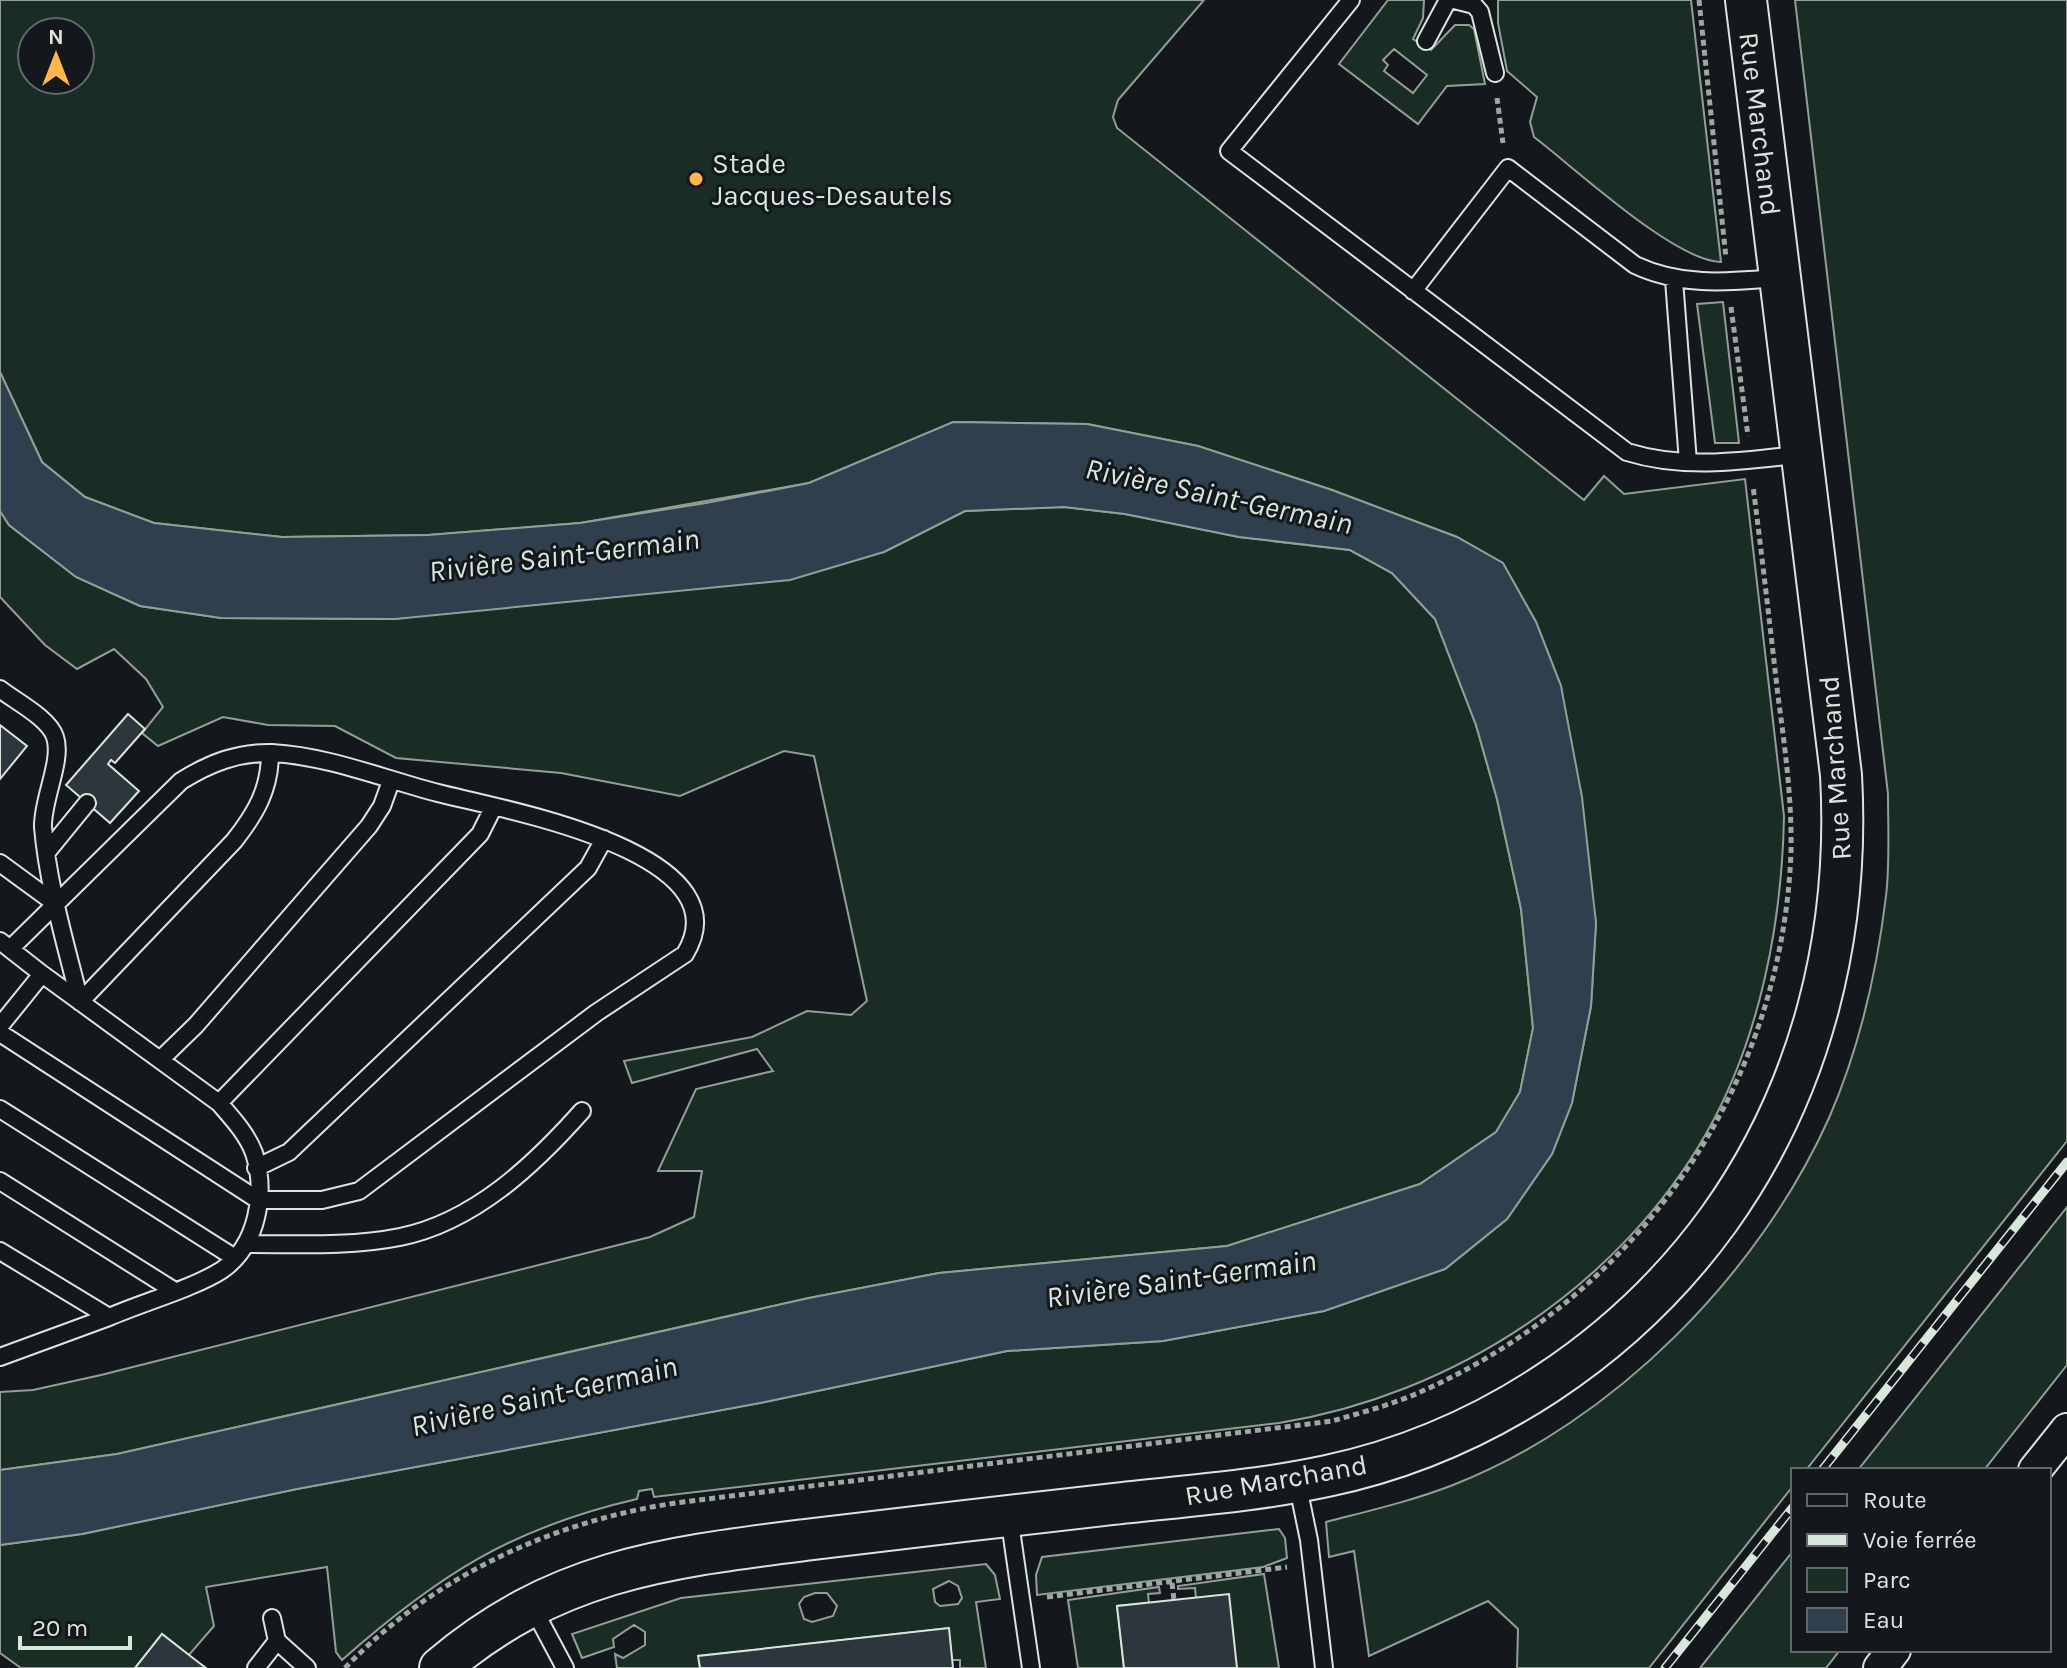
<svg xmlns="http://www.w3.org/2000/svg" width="2067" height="1668" font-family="Karla,sans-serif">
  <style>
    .green { fill: #1a2d24; stroke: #939e99; stroke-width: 2; fill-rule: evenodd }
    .water { fill: #2f3f4d; stroke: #939e99; stroke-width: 2 }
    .building { fill: #2c363c; stroke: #d8e6dc; stroke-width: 2 }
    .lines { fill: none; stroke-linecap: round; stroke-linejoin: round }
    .service-casing { stroke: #d8e6dc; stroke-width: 20 }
    .minor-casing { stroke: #d8e6dc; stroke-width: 36 }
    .tertiary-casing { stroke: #d8e6dc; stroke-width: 44 }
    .path { stroke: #9da8a2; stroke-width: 5; stroke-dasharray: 6 4; stroke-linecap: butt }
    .service { stroke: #14181c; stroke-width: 16 }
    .minor { stroke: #14181c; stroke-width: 32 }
    .tertiary { stroke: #14181c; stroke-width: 40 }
    .rail-casing { stroke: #d8e6dc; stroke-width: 9 }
    .rail { stroke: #14181c; stroke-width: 6; stroke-dasharray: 18; stroke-linecap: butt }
    .poi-dot { fill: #ffb74d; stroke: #14181c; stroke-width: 3 }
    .labels { text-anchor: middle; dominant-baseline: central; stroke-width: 6; stroke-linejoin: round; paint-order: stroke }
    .street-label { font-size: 28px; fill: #d8e6dc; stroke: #14181c }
    .poi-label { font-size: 28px; fill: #d8e6dc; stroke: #14181c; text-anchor: start }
    .water-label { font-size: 30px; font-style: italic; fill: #d8e6dc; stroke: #14181c }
  </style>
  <rect width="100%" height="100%" fill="#14181c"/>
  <path class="green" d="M 0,0 L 1204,0 L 1118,100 L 1113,117 L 1117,128 L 1584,500 L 1604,476 L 1624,494 L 1745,479 L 1784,816 C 1782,923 1760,1038 1707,1132 C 1619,1287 1453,1395 1279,1423 L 654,1497 L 652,1489 L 639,1491 L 637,1499 C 511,1528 437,1576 342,1660 L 336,1652 L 327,1567 L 206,1587 L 214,1626 L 189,1655 L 162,1634 L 135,1668 L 21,1668 L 0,1653 L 0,1545 L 82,1534 L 297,1489 L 765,1402 L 1007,1351 L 1163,1341 L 1324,1311 L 1445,1269 L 1507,1219 L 1552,1154 L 1572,1103 L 1591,1006 L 1596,923 L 1561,686 L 1536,622 L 1503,564 L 1457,537 L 1332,490 L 1198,446 L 1087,424 L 954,422 L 809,483 L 580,523 L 428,535 L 282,537 L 154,523 L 85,497 L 42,462 L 0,372 ZM 32,32 L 80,32 L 80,80 L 32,80 Z
    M 1388,0 L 1424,0 L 1423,18 L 1413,39 L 1431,50 L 1455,25 L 1469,25 L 1474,29 L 1485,84 L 1447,86 L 1418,124 L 1339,64 ZM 1394,49 L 1427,75 L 1413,93 L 1384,71 L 1388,65 L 1383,60 Z
    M 1498,0 L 1691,0 L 1721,262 C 1674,261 1575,168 1534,137 L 1530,122 L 1537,97 L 1507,71 L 1498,23 Z
    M 1795,0 L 2067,0 L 2067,1141 L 1806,1470 L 1793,1470 L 1793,1486 L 1649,1668 L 1517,1668 L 1518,1629 L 1488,1601 L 1369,1656 L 1354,1551 L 1329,1557 L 1326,1522 C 1368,1511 1412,1501 1453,1485 C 1614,1422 1759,1274 1829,1118 C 1859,1049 1877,971 1886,896 C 1890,863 1888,827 1888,794 Z
    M 1723,302 L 1739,443 L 1715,443 L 1697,304 Z
    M 1064,507 L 1125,514 L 1239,537 L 1350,550 L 1392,573 L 1435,619 L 1476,725 L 1497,799 L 1521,909 L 1533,1028 L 1520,1092 L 1496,1132 L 1420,1184 L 1227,1246 L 939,1273 L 809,1298 L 117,1454 L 0,1470 L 0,1392 L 33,1390 L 101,1375 L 650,1237 L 694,1217 L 702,1171 L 658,1171 L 696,1089 L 773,1071 L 757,1049 L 632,1083 L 624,1061 L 752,1037 L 807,1011 L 851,1015 L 867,1001 L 814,756 L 784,751 L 680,796 L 561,773 L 396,758 L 335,726 L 268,725 L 223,717 L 158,746 L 142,733 L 163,707 L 146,679 L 114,649 L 77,669 L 45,645 L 0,597 L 0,511 L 9,525 L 76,577 L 140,606 L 221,618 L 395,619 L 884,552 L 965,511 Z
    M 2067,1207 L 2067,1365 L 1984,1470 L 1858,1470 Z
    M 1279,1529 L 1285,1538 L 1287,1558 L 1263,1567 L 1037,1595 L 1036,1575 L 1042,1557 Z
    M 1793,1551 L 1793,1650 L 1840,1650 L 1826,1668 L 1700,1668 Z
    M 986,1564 L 995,1575 L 1000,1599 L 976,1602 L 986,1668 L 960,1668 L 960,1660 L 952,1660 L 948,1628 L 699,1656 L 700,1668 L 617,1668 L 615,1654 L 623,1658 L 645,1645 L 645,1632 L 634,1625 L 613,1639 L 614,1647 L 582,1658 L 572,1634 L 681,1598 ZM 949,1581 L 958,1586 L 962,1598 L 958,1604 L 940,1606 L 935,1602 L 933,1589 ZM 815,1593 L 827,1593 L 837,1606 L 833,1616 L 812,1622 L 804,1619 L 799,1604 L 804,1597 Z
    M 1264,1574 L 1279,1668 L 1237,1668 L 1196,1598 L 1195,1588 L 1178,1589 L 1178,1586 Z
    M 1159,1587 L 1160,1593 L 1148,1594 L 1149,1603 L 1117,1606 L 1124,1668 L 1078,1668 L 1068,1600 Z"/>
  <path class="water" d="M 0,372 L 42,462 L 85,497 L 154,523 L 282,537 L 428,535 L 580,523 L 706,503 L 809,483 L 953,422 L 1087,424 L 1198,446 L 1332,490 L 1457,537 L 1503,563 L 1536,622 L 1561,686 L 1582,797 L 1596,923 L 1591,1006 L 1572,1103 L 1552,1154 L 1507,1219 L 1445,1269 L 1324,1311 L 1163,1341 L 1007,1351 L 765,1402 L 297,1489 L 82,1534 L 0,1545 L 0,1470 L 117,1454 L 809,1298 L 939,1273 L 1227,1246 L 1420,1184 L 1496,1132 L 1520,1092 L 1533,1028 L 1521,909 L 1497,799 L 1476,725 L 1435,619 L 1392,573 L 1350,550 L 1239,537 L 1125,514 L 1064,507 L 965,511 L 884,552 L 790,580 L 395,619 L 221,618 L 140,606 L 76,577 L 9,525 L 0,511 Z"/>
  <path class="building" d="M 128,714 L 145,729 L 115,763 L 111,760 L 108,764 L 139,791 L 110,823 L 66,785 Z
    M 0,725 L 27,746 L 0,779 Z
    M 1229,1594 L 1237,1668 L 1124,1668 L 1117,1606 Z
    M 949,1628 L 953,1668 L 700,1668 L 698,1656 Z
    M 162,1634 L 189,1655 L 206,1668 L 135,1668 Z"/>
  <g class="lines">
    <defs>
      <path id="service" d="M 1351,0 L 1229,151 L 1627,452 C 1685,470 1744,461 1803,454
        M 1454,0 L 1474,5 L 1480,12 L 1495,73
        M 1426,41 L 1448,0
        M 1674,280 L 1688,462
        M 1413,291 L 1508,168 L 1635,265 C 1682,287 1728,282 1778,278
        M 0,689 C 15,701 49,718 55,737 C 63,760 42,800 43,827 C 48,886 66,945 80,1002
        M 47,852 L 87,803
        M 0,863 L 56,904
        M 0,941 L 42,974 L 0,1026
        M 80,1002 L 234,841 C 256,813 270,789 270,753
        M 0,1033 L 258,1200 L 322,1200 L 359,1191 L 596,1013 L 685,954 C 748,851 495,808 438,793 C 384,779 328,756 272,753 C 238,752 210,763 181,781 L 10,949
        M 160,1060 L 196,1025 L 369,826 L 382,806 L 391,781
        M 219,1103 L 480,834 L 493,808
        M 0,1109 L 235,1258
        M 256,1168 L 289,1152 L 588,868 L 604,839
        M 0,1181 L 173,1290
        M 247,1244 C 298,1244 350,1247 400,1237 C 474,1222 534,1165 582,1111
        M 0,1251 L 109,1317 C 141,1303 194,1288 222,1270 C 257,1246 267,1193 254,1153 C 247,1134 232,1118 219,1103 L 42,974
        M 0,1357 L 109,1317
        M 1297,1482 L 1309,1540 L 1324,1668
        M 1009,1516 L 1031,1668
        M 532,1606 L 565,1668
        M 272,1618 L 277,1641 L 307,1668
        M 256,1668 L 277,1641"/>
      <path id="minor" d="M 2035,1470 L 2067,1430
        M 1880,1668 L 1894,1650"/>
      <path id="tertiary" d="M 440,1668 C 554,1571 662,1558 805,1540 C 908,1527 1010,1516 1113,1504 C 1185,1496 1257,1491 1327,1476 C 1483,1443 1626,1348 1719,1219 C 1812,1089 1850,933 1841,775 L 1746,0"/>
    </defs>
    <use href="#service" class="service-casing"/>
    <use href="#minor" class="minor-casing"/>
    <use href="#tertiary" class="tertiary-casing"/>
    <path class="path" d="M 1699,0 L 1726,258
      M 1497,98 L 1503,143
      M 1731,307 L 1748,436
      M 1172,1583 L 1174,1600
      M 1047,1597 L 1287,1567
      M 345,1668 C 434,1575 557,1519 683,1502 L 1332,1421 C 1360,1413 1391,1405 1418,1393 C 1635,1298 1782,1090 1791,852 C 1792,799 1785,748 1778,696 C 1770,626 1762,556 1753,486"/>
    <use href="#service" class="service"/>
    <use href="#minor" class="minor"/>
    <use href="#tertiary" class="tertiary"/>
    <defs>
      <path id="rail" d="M 1822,1470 L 2067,1162
        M 1665,1668 L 1793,1507"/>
    </defs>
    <use href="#rail" class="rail-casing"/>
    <use href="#rail" class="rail"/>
  </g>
  <circle class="poi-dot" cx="696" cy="179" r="8"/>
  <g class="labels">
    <g class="street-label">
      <text transform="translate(1760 124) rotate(83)">Rue Marchand</text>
      <text transform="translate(1835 768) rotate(-94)">Rue Marchand</text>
      <text transform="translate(1276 1480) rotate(-10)">Rue Marchand</text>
    </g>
    <g class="poi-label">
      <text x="712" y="163">Stade<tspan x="712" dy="32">Jacques-Desautels</tspan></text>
    </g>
    <g class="water-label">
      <text transform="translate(1219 496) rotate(12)">Rivière Saint-Germain</text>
      <text transform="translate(564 555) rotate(-7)">Rivière Saint-Germain</text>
      <text transform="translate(1181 1279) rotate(-8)">Rivière Saint-Germain</text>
      <text transform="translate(544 1396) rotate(-13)">Rivière Saint-Germain</text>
    </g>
  </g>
  <rect x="1791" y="1468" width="260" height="184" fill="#14181c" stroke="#626a69" stroke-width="2"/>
  <rect x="1807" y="1494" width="40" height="12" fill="#14181c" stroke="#626a69" stroke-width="2"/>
  <text x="1863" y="1508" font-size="24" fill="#d8e6dc">Route</text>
  <rect x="1807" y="1534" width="40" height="12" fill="#d8e6dc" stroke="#626a69" stroke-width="2"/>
  <text x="1863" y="1548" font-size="24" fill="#d8e6dc">Voie ferrée</text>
  <rect x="1807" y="1568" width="40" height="24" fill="#1a2d24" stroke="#626a69" stroke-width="2"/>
  <text x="1863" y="1588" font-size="24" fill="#d8e6dc">Parc</text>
  <rect x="1807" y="1608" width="40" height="24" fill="#2f3f4d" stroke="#626a69" stroke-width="2"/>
  <text x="1863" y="1628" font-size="24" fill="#d8e6dc">Eau</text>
  <g transform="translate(56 56)"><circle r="38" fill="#14181c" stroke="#626a69" stroke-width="2"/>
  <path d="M0-6L14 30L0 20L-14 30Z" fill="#ffb74d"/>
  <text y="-12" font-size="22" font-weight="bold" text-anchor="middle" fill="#d8e6dc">N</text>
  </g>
  <path d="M20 1636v12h110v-12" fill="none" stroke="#d8e6dc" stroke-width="4"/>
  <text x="32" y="1636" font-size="24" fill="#d8e6dc" stroke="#14181c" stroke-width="6" paint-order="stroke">20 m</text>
</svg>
